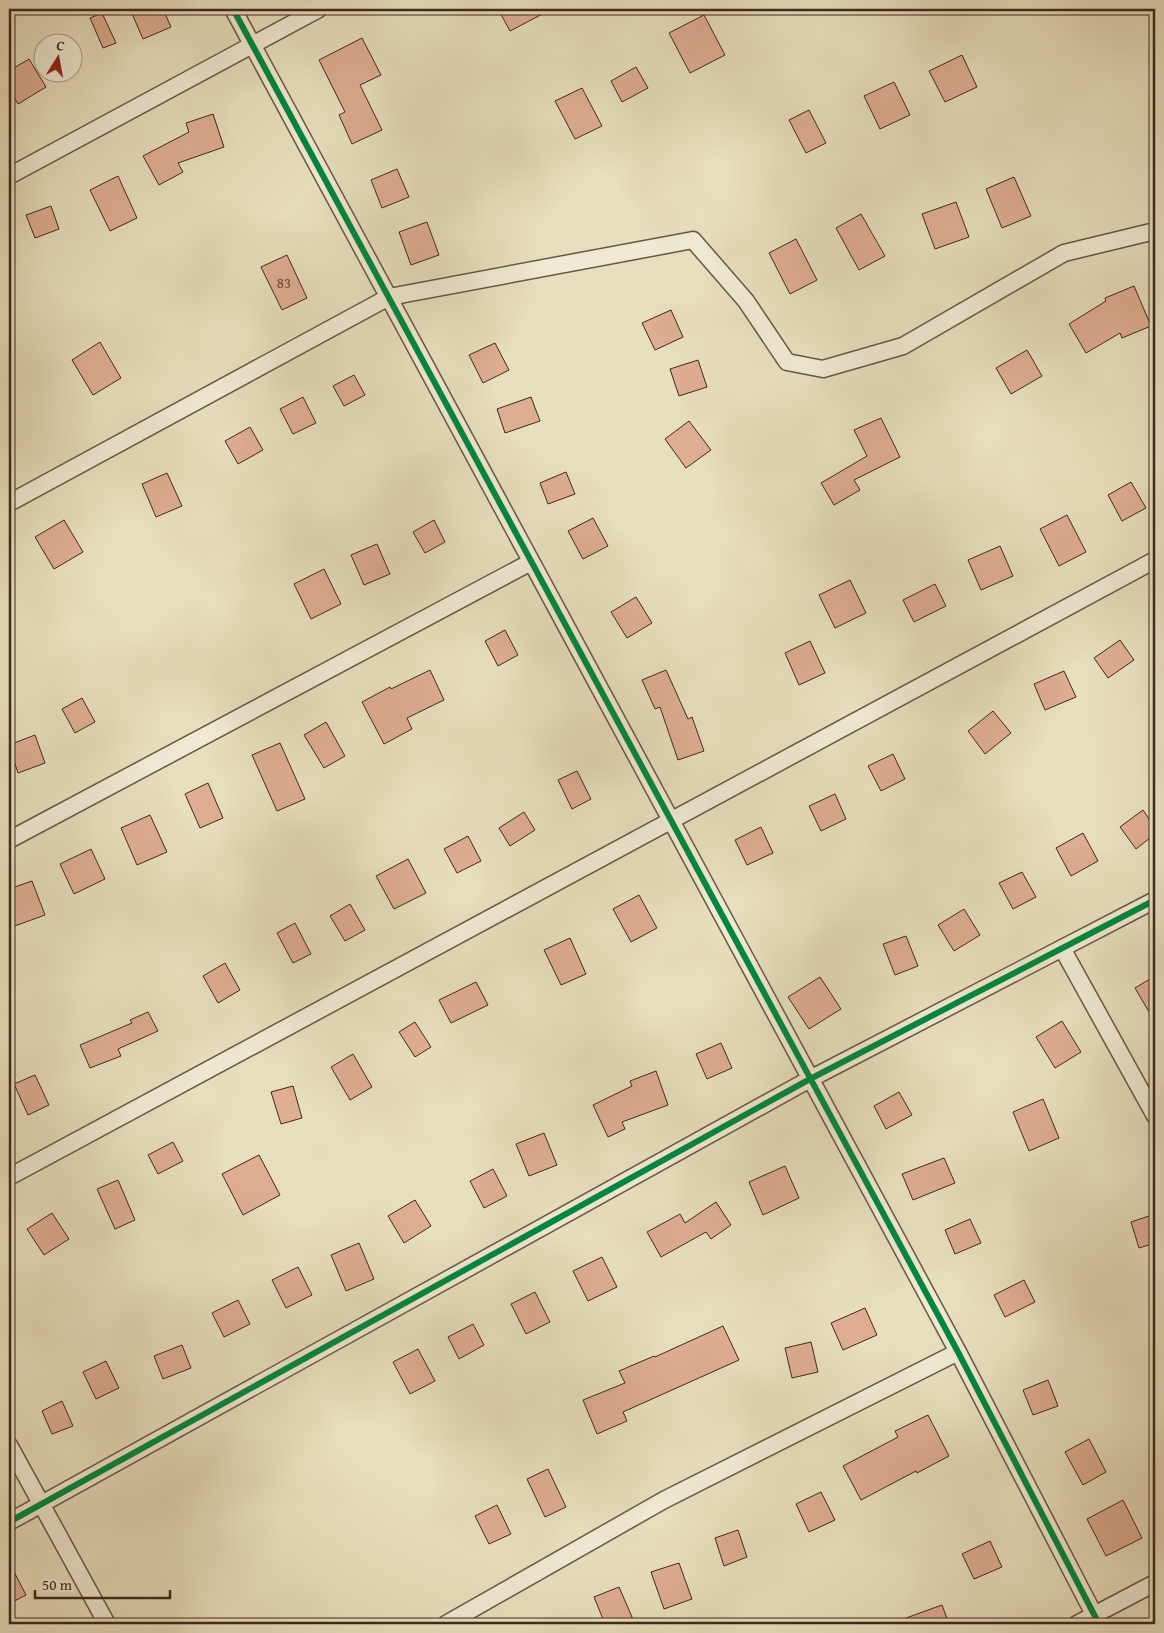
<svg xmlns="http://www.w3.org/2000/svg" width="1164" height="1633" font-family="'Gentium Book Plus',serif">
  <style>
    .building { fill: #dead92; stroke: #3f281d }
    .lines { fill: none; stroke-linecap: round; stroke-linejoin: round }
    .street-casing { stroke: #695645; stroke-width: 19 }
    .street { stroke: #f0ead4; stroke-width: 16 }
    .cycleway-casing { stroke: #f0ead4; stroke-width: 9 }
    .cycleway { stroke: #00873e; stroke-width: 6 }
    .labels { text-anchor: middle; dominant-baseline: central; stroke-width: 5; stroke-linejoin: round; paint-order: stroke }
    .number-label { font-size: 15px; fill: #67493a }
  </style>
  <rect width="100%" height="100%" fill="#e8dfbd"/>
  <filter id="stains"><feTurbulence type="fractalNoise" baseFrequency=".004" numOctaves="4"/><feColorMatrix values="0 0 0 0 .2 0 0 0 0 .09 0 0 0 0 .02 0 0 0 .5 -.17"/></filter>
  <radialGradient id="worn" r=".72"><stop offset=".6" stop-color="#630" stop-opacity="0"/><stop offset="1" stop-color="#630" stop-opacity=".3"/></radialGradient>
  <path class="building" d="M 130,9 L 163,9 L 171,27 L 143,39 Z
    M 498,9 L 552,9 L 510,31 Z
    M 102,13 L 116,43 L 103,48 L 90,18 Z
    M 704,15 L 725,55 L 690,73 L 669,33 Z
    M 362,38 L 381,75 L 360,85 L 382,130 L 352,144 L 339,115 L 345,112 L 319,60 Z
    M 962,55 L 977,87 L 945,102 L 929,71 Z
    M 29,59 L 46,87 L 18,104 L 9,88 L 9,71 Z
    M 636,67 L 648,88 L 622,102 L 611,81 Z
    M 894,82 L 910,115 L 880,129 L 864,96 Z
    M 582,88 L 602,126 L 575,139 L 555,101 Z
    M 809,110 L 826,143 L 806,153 L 789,120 Z
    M 213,114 L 224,147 L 178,163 L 183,172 L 159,185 L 143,156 L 189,132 L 186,123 Z
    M 397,169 L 409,197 L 382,208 L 371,180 Z
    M 118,176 L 137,218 L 110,231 L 90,190 Z
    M 1014,177 L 1031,216 L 1002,228 L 986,189 Z
    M 956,202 L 969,237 L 935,249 L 922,214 Z
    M 51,206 L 59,229 L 35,238 L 26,215 Z
    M 861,214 L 885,256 L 859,270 L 836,228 Z
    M 427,222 L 439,255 L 411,265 L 399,232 Z
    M 796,239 L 817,280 L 790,294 L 769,253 Z
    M 287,255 L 307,298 L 282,310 L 261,267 Z
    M 1134,286 L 1151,326 L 1122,338 L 1120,333 L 1086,353 L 1069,324 L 1106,301 L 1105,298 Z
    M 671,310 L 683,337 L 655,350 L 642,323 Z
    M 100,342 L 121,378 L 93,395 L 72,360 Z
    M 495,343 L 509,370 L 483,383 L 469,355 Z
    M 1027,350 L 1042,376 L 1011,394 L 996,368 Z
    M 698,360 L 707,387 L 679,396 L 670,369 Z
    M 354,375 L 365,395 L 344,406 L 333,386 Z
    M 303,397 L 316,423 L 293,434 L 280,409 Z
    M 531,397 L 540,421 L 505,433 L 497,409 Z
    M 881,418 L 900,457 L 854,480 L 860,490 L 834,505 L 821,483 L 867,456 L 854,430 Z
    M 689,421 L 711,450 L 686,468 L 665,439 Z
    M 250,427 L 263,450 L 238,464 L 225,441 Z
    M 566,472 L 575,494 L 548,504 L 540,483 Z
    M 167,473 L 182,506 L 156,517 L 142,484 Z
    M 1131,482 L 1146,508 L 1122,521 L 1108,495 Z
    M 1067,515 L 1086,552 L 1059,566 L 1040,529 Z
    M 593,518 L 608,546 L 583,559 L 568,531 Z
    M 64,520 L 83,552 L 54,569 L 35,537 Z
    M 434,520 L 445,542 L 425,553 L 413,532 Z
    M 377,544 L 390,574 L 364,585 L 351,555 Z
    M 1000,546 L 1013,576 L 981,590 L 968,560 Z
    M 324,569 L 341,604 L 311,619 L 294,584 Z
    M 850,580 L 866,613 L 835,628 L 819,595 Z
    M 935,584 L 946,606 L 914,622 L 903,600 Z
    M 636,597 L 652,623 L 627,638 L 611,612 Z
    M 505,630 L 518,655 L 498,666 L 485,641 Z
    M 1120,640 L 1134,660 L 1108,678 L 1094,658 Z
    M 810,641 L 825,673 L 799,685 L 785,653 Z
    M 430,670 L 444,700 L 407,718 L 412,729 L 384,744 L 362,702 L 390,687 L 391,689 Z
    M 666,670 L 688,719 L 692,717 L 704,751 L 678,760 L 660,707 L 655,709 L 642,680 Z
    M 1064,671 L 1076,697 L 1045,710 L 1034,684 Z
    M 82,698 L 95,722 L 75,733 L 62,709 Z
    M 993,711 L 1011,733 L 985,754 L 968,731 Z
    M 326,722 L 345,756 L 324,768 L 304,735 Z
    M 35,735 L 45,763 L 18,773 L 9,745 Z
    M 280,743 L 305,799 L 277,811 L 252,755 Z
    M 893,754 L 905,779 L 881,791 L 868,766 Z
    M 577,771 L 591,799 L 572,809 L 558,780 Z
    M 208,783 L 223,818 L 200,828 L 185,794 Z
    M 835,794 L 846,819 L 821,831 L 809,806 Z
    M 1143,810 L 1155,828 L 1155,834 L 1136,849 L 1120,827 Z
    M 524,812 L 535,830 L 510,846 L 499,828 Z
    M 150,815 L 167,852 L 137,865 L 121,828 Z
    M 761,827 L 773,853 L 747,865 L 735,840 Z
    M 1083,833 L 1098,861 L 1071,876 L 1056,848 Z
    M 468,836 L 481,861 L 457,873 L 444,849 Z
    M 91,849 L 105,879 L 74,894 L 60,864 Z
    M 408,859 L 426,893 L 394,909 L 376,876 Z
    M 1022,872 L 1036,897 L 1013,909 L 999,883 Z
    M 32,881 L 45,915 L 12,927 L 9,919 L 9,889 Z
    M 639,895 L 657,928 L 631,942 L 613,909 Z
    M 350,904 L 365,930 L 345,941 L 330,916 Z
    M 964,909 L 980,935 L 954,951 L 938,925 Z
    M 295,923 L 311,954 L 293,963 L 277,933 Z
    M 906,936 L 918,966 L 895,975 L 883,944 Z
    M 570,938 L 586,974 L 561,985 L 544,950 Z
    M 225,963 L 240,990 L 218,1003 L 203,976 Z
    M 1155,976 L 1155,1022 L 1135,988 Z
    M 820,977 L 841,1009 L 809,1029 L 788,997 Z
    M 476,982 L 488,1005 L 451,1023 L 439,1000 Z
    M 148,1012 L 158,1031 L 118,1049 L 121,1056 L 90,1068 L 80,1045 L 132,1023 L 130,1020 Z
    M 1062,1021 L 1081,1052 L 1055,1068 L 1036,1037 Z
    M 415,1022 L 431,1047 L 415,1057 L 399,1032 Z
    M 721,1043 L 732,1068 L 707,1079 L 696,1054 Z
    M 353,1054 L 372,1087 L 350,1100 L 331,1067 Z
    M 656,1071 L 668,1105 L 622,1122 L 625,1129 L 608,1137 L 593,1105 L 632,1086 L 630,1081 Z
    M 35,1075 L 49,1105 L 28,1115 L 14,1084 Z
    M 293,1086 L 302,1118 L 281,1124 L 271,1092 Z
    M 899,1092 L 912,1115 L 886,1129 L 874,1106 Z
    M 1043,1099 L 1059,1138 L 1029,1151 L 1013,1112 Z
    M 544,1133 L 557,1165 L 529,1176 L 516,1144 Z
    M 173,1142 L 183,1161 L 158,1174 L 148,1155 Z
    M 259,1155 L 280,1195 L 243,1215 L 222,1174 Z
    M 944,1158 L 955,1183 L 913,1200 L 902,1174 Z
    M 785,1166 L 799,1198 L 763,1215 L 749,1182 Z
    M 493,1169 L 507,1196 L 484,1208 L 470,1181 Z
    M 118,1180 L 135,1220 L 115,1229 L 97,1189 Z
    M 415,1200 L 431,1226 L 404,1243 L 388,1216 Z
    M 716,1202 L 731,1225 L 711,1239 L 706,1232 L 661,1257 L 647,1232 L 680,1214 L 685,1223 Z
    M 52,1213 L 69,1239 L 44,1255 L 27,1229 Z
    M 1155,1214 L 1155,1243 L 1139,1248 L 1131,1222 Z
    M 970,1219 L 981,1243 L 955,1254 L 945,1230 Z
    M 359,1243 L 374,1279 L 346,1291 L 331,1255 Z
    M 602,1257 L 617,1287 L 588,1301 L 573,1271 Z
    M 298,1267 L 312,1295 L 286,1308 L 272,1280 Z
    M 1024,1280 L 1035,1302 L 1005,1317 L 994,1295 Z
    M 535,1292 L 550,1322 L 526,1334 L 511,1304 Z
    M 238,1300 L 250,1324 L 224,1337 L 212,1313 Z
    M 865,1308 L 877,1335 L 843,1350 L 831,1323 Z
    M 473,1324 L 484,1345 L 459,1359 L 448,1337 Z
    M 723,1326 L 739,1360 L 623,1412 L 627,1421 L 597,1434 L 583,1400 L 625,1383 L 619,1371 L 654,1356 L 655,1357 Z
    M 811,1342 L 818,1372 L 792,1378 L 785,1348 Z
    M 182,1345 L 191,1368 L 163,1379 L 154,1356 Z
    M 418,1349 L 435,1381 L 410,1394 L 393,1362 Z
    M 106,1361 L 119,1388 L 96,1399 L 83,1372 Z
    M 1048,1380 L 1058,1406 L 1033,1415 L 1023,1390 Z
    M 62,1401 L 73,1426 L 52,1434 L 42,1411 Z
    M 928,1415 L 949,1456 L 917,1473 L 916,1471 L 861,1500 L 843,1466 L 898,1437 L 895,1431 Z
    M 1089,1439 L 1106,1472 L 1083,1485 L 1065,1452 Z
    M 548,1469 L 566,1507 L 545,1517 L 527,1479 Z
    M 821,1492 L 835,1520 L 809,1532 L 796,1504 Z
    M 1123,1500 L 1142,1538 L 1106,1556 L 1087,1519 Z
    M 497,1505 L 511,1534 L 489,1544 L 475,1516 Z
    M 738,1530 L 747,1557 L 724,1566 L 715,1538 Z
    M 990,1541 L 1002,1567 L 974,1579 L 962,1554 Z
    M 9,1562 L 26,1595 L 9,1604 Z
    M 679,1563 L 692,1599 L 664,1609 L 651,1572 Z
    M 619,1587 L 635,1624 L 605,1624 L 594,1597 Z
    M 942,1605 L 949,1624 L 896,1624 L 895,1622 Z"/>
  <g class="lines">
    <defs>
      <path id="street" d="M 233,9 L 958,1352 L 1099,1624
        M 9,176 L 319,9
        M 9,503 L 389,297 L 693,240 L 746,301 L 787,362 L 823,369 L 903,346 L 1064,253 L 1155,231
        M 9,840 L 531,562
        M 1062,948 L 1155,1116
        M 9,1177 L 1155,560
        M 9,1445 L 107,1624
        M 9,1522 L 810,1079 L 1155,900
        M 446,1624 L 664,1500 L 958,1352
        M 1077,1624 L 1155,1583"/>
    </defs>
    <use href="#street" class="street-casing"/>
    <use href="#street" class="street"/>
    <defs>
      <path id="cycleway" d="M 233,9 L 958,1352 L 1099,1624
        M 9,1522 L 810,1079 L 1155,900"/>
    </defs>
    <use href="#cycleway" class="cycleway-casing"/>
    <use href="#cycleway" class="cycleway"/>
  </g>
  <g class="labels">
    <g class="number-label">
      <text x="284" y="282">83</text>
    </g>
  </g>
  <rect width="1164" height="1633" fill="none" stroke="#e8dfbd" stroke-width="30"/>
  <rect x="10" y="10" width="1144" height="1613" fill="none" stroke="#3f281d" stroke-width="2.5"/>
  <rect x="15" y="15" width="1134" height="1603" fill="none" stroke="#3f281d"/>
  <g transform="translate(58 58) rotate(11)"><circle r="24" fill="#f0ead4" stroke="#a99c8b"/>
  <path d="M0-4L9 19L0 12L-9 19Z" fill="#8f2418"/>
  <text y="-8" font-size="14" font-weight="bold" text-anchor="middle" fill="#3f281d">С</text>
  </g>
  <path d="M35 1590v8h135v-8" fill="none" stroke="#3f281d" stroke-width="2.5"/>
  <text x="42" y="1590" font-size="15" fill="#3f281d" stroke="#f0ead4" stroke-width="4" paint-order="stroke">50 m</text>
  <rect width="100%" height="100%" filter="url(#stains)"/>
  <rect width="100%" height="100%" fill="url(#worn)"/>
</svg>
